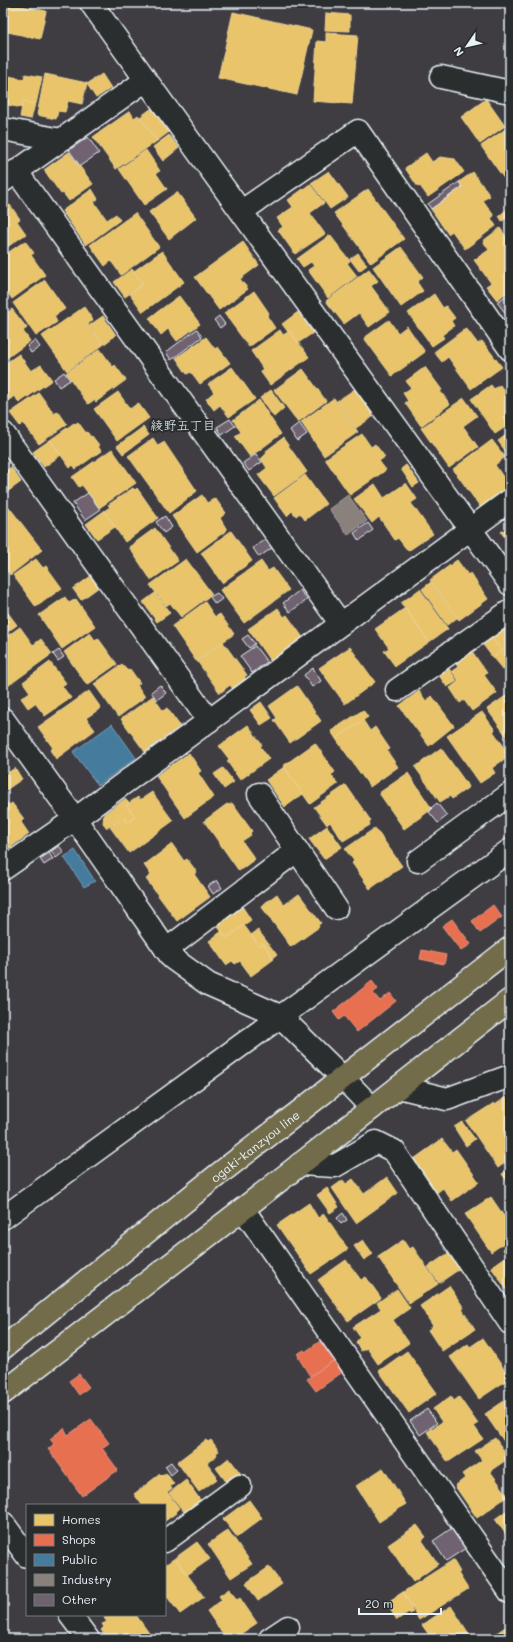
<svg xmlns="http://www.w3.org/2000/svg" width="513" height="1642" font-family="Mali,'Klee One',sans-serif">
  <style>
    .homes { fill: #e9c46a; stroke: #e9d295 }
    .shops { fill: #e76f51; stroke: #e79683 }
    .public { fill: #457b9d; stroke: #769eb8 }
    .industry { fill: #8a817c; stroke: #a6a3a1 }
    .building { fill: #6f626f; stroke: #e8f1f8 }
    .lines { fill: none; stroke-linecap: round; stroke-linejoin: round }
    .street-casing { stroke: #e8f1f8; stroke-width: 25 }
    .primary-casing { stroke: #e8f1f8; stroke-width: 25 }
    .street { stroke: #2a2d2e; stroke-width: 22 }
    .primary { stroke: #736c4b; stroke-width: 22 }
    .labels { text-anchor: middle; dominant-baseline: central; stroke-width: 4; stroke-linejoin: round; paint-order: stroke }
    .street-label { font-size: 12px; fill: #e8f1f8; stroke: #2a2d2e }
    .neighbourhood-label { font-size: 13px; fill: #e8f1f8; stroke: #2a2d2e }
  </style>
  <rect width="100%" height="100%" fill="#3f3d42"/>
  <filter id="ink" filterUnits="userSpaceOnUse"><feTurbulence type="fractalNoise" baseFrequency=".025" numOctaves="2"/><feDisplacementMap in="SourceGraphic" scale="8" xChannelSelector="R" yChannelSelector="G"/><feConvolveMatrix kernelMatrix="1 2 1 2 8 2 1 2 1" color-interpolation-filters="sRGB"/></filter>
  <g filter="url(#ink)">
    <path class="homes" d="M 3,3 L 17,3 L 17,5 L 46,11 L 40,39 L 3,31 Z
      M 233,12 L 312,30 L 297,95 L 218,78 Z
      M 326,13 L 350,15 L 350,31 L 325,30 Z
      M 326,33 L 358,35 L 352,104 L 313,101 L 317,41 L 326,42 Z
      M 25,74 L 42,77 L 36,104 L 23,101 L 22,108 L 3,104 L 3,75 L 24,79 Z
      M 45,74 L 87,83 L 82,104 L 68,101 L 65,112 L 58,111 L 56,119 L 37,115 Z
      M 102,74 L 111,88 L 96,98 L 87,84 Z
      M 486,99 L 505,126 L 480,144 L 461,117 Z
      M 23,101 L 35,104 L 31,119 L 20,117 Z
      M 152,108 L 169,132 L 157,141 L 140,117 Z
      M 130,111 L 134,118 L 138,115 L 157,141 L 116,169 L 93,137 Z
      M 510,126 L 510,177 L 505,180 L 481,146 Z
      M 169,135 L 179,148 L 163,161 L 153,147 Z
      M 146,150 L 160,171 L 156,173 L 167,189 L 144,205 L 119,169 Z
      M 69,152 L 93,184 L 69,201 L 63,193 L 61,194 L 44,170 Z
      M 426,153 L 432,162 L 440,157 L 455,159 L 464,172 L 428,197 L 420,186 L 418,187 L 405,168 Z
      M 329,171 L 348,197 L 330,209 L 311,183 Z
      M 473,172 L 490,196 L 483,200 L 494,216 L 491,218 L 496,226 L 465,249 L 452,231 L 448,234 L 431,209 L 462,187 L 459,182 Z
      M 310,184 L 324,203 L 310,213 L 325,234 L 295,254 L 278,230 L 283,227 L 277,218 L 293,207 L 288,200 Z
      M 92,189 L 98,199 L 94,202 L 107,220 L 116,214 L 120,220 L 86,245 L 62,211 Z
      M 368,189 L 404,239 L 371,263 L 334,213 Z
      M 177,192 L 196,218 L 169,239 L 149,212 Z
      M 10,205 L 20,219 L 17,221 L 26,234 L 3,250 L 3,208 Z
      M 506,210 L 510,216 L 502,221 L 499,216 Z
      M 135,213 L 159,247 L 121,275 L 111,261 L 105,266 L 90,245 Z
      M 500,228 L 510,242 L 510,290 L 497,300 L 486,286 L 491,283 L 474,260 L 489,250 L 483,241 Z
      M 330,235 L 350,261 L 347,263 L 357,276 L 328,298 L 308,270 L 314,266 L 311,262 L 303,267 L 297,259 Z
      M 25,241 L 34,253 L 31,255 L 45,275 L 12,299 L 3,286 L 3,256 Z
      M 243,242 L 259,265 L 240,279 L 248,289 L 219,310 L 195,277 Z
      M 401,247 L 423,277 L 417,282 L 423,291 L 401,307 L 373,267 Z
      M 162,251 L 184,282 L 143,312 L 130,294 L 143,284 L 134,271 Z
      M 358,253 L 367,265 L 359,271 L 350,259 Z
      M 132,269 L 143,284 L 125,297 L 114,282 Z
      M 369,269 L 378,281 L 371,286 L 390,312 L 369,327 L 359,313 L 344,324 L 326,301 Z
      M 45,280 L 65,309 L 54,316 L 57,322 L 36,336 L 13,303 Z
      M 254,291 L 269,313 L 267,316 L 275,328 L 249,347 L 224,313 Z
      M 434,294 L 443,308 L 446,306 L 455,318 L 451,321 L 454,326 L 442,335 L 444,338 L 432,346 L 408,313 Z
      M 179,296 L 200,324 L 177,341 L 168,329 L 161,335 L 149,318 Z
      M 84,307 L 93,320 L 88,324 L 103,345 L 67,371 L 42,336 Z
      M 12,309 L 27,328 L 23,331 L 30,341 L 3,361 L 3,311 L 5,314 Z
      M 298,312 L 313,333 L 298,343 L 290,331 L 288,332 L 282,324 Z
      M 103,316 L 116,335 L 103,345 L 90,325 Z
      M 389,320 L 398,333 L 407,326 L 425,352 L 392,376 L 364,338 Z
      M 466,328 L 478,344 L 482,341 L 502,367 L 471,389 L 448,357 L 442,362 L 434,352 Z
      M 280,330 L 283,335 L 290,331 L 309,357 L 270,385 L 260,371 L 263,369 L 251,351 Z
      M 206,337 L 215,349 L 218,347 L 230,363 L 200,384 L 191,372 L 187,374 L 176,358 Z
      M 100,349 L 113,367 L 115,365 L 126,380 L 96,402 L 94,400 L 88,404 L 66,373 Z
      M 19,354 L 31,371 L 41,365 L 52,380 L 19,403 L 15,396 L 6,402 L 3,397 L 3,365 Z
      M 232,367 L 255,399 L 229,417 L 220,405 L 214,410 L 206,399 L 214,392 L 208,384 Z
      M 425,367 L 442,390 L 440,391 L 450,404 L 421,426 L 405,403 L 408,401 L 403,393 L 411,388 L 406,381 Z
      M 303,369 L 326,401 L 298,422 L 274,390 Z
      M 491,385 L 494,389 L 500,385 L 510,399 L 510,424 L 495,434 L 471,399 Z
      M 355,389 L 374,416 L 356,428 L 337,401 Z
      M 271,390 L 284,408 L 274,417 L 260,398 Z
      M 118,392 L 130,409 L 138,403 L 149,418 L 117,441 L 94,409 Z
      M 39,393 L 54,414 L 58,411 L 67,424 L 39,444 L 23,423 L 20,426 L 10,413 Z
      M 334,398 L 358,432 L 324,456 L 301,422 Z
      M 464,398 L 477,416 L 463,426 L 478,447 L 449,468 L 421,428 Z
      M 259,400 L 281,434 L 250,457 L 235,436 L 241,432 L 233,420 Z
      M 78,422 L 86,433 L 87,432 L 91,437 L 92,436 L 99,445 L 98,446 L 101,451 L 76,469 L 73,465 L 70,468 L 50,440 L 74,423 L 75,424 Z
      M 143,427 L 149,435 L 123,454 L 117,446 Z
      M 510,432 L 510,457 L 498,441 Z
      M 362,434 L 371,447 L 375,444 L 385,457 L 379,461 L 386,470 L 350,495 L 325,459 Z
      M 153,438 L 158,446 L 164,442 L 197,491 L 169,513 L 128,456 Z
      M 283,438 L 307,472 L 274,496 L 258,475 L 267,468 L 261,459 L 267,453 L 266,451 Z
      M 50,440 L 61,455 L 44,467 L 33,452 Z
      M 492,440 L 505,457 L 495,465 L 510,487 L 481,508 L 453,469 Z
      M 112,449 L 136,483 L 99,508 L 82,485 L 79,487 L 72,477 Z
      M 406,465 L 419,483 L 413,487 L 401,469 Z
      M 11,467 L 21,482 L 3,495 L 3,473 Z
      M 305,475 L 326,504 L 305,520 L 300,513 L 296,516 L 292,511 L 287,516 L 274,498 Z
      M 406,483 L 417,499 L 411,503 L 433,534 L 408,551 L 398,538 L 395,540 L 379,517 L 372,523 L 354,499 L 375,484 L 384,498 Z
      M 133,488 L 135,490 L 137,488 L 158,518 L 125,542 L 104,511 L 110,507 L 108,505 Z
      M 202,495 L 207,503 L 215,498 L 226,513 L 220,518 L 227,530 L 197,552 L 172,516 Z
      M 3,507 L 5,510 L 9,507 L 42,550 L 10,575 L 3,565 Z
      M 104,511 L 115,527 L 97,539 L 86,524 Z
      M 510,526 L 510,545 L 501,532 Z
      M 155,528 L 178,561 L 151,580 L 129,547 Z
      M 231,531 L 252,561 L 222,583 L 201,553 Z
      M 36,559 L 43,568 L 46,566 L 62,588 L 36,607 L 13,575 Z
      M 186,559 L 212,594 L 181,617 L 170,603 L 166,606 L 150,585 Z
      M 457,560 L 468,575 L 470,573 L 488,599 L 459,620 L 430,580 Z
      M 261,561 L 268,571 L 273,568 L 289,590 L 244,623 L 220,590 Z
      M 91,576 L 99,587 L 81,600 L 73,589 Z
      M 431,582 L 457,618 L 447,625 L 422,589 Z
      M 420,589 L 448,629 L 429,642 L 401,603 Z
      M 155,593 L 170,613 L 157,622 L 143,602 Z
      M 65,597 L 69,603 L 76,599 L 95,626 L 62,649 L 39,615 Z
      M 205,602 L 215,617 L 220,614 L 234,634 L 196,661 L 172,626 Z
      M 3,606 L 17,625 L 3,635 Z
      M 278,608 L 284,617 L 287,615 L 304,639 L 271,662 L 248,629 Z
      M 405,608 L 429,642 L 395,666 L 384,651 L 389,648 L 375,629 Z
      M 507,624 L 510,629 L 510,676 L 505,669 L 503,670 L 493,658 L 502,651 L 490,636 Z
      M 20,627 L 33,645 L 41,639 L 52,654 L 5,688 L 3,685 L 3,677 L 5,675 L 3,672 L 3,639 Z
      M 90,633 L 95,640 L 98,638 L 117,664 L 87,685 L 64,652 Z
      M 490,636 L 502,651 L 493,658 L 481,642 Z
      M 223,642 L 247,675 L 244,677 L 246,679 L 233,689 L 230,685 L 220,693 L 197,661 Z
      M 350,647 L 375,682 L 345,704 L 319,668 Z
      M 471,650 L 487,673 L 484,675 L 497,693 L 472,711 L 464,700 L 460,703 L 450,688 L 459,681 L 452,671 L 458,667 L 455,662 Z
      M 50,662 L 66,683 L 62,686 L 71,698 L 45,716 L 35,703 L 28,708 L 21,698 L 30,692 L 23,682 Z
      M 122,664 L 128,671 L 130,669 L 140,683 L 137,685 L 145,697 L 118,717 L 94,684 Z
      M 448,667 L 457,681 L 447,687 L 438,674 Z
      M 297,686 L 321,721 L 290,743 L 274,720 L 277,718 L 269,706 Z
      M 89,691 L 101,708 L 86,718 L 95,730 L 56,759 L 50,750 L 53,748 L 38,727 Z
      M 419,691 L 426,701 L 432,696 L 454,726 L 429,746 L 399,706 Z
      M 510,693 L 510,741 L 487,709 Z
      M 153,696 L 163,711 L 167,708 L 180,726 L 145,752 L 121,719 Z
      M 261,702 L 272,718 L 261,725 L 250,710 Z
      M 363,710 L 368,717 L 336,739 L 331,731 Z
      M 482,712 L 495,730 L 493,731 L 510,755 L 492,768 L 495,773 L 480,783 L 447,736 Z
      M 363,720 L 370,731 L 375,727 L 390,749 L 387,751 L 398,767 L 370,787 L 336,739 Z
      M 248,725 L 262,745 L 260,746 L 269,759 L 240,780 L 227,761 L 229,759 L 219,746 Z
      M 315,743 L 335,772 L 331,775 L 338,784 L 310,804 L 283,766 Z
      M 441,748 L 469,787 L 452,799 L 450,796 L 440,802 L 415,767 Z
      M 189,753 L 201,771 L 198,773 L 214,797 L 185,818 L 156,776 Z
      M 284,767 L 303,794 L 285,807 L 266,780 Z
      M 15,768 L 22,779 L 6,790 L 3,785 L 3,776 Z
      M 223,768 L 234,782 L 224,789 L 214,774 Z
      M 408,773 L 432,809 L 404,829 L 379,793 Z
      M 346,785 L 371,821 L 369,823 L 370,825 L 343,841 L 330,822 L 327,825 L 314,807 Z
      M 152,792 L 173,821 L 129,853 L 110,827 L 123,817 L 128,823 L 135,817 L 126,805 L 138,797 L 140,800 Z
      M 3,797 L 9,805 L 12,803 L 24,819 L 21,822 L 29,834 L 4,852 Z
      M 125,799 L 129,803 L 126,805 L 135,817 L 128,823 L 123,817 L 107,828 L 103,823 L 104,814 Z
      M 232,803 L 252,831 L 250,833 L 251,835 L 242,841 L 255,859 L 239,871 L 204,821 L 227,804 L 229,805 Z
      M 327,826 L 342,847 L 324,859 L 309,839 Z
      M 375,828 L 402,866 L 370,889 L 352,863 L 354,861 L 345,849 Z
      M 172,844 L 184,861 L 187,859 L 197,872 L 194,874 L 210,897 L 177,921 L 146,879 L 151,875 L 144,865 Z
      M 277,894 L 284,905 L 299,894 L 321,923 L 318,925 L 319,927 L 291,947 L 261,906 Z
      M 242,906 L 251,920 L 226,938 L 216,924 Z
      M 244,925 L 259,946 L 263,943 L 274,959 L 251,976 L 240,961 L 235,964 L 232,961 L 226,965 L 209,941 L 222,931 L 226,938 Z
      M 258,930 L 277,955 L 273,958 L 263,943 L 259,946 L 251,935 Z
      M 506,1097 L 510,1102 L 510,1159 L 498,1168 L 466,1121 L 494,1103 L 495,1105 Z
      M 462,1122 L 475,1139 L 466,1146 L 454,1127 Z
      M 442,1139 L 452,1152 L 456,1149 L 479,1182 L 452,1201 L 443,1188 L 435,1194 L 411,1161 Z
      M 510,1165 L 510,1185 L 502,1174 L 508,1170 L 506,1167 Z
      M 387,1177 L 398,1193 L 356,1223 L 332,1188 L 343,1180 L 346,1184 L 353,1179 L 364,1194 Z
      M 327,1188 L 339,1207 L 330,1213 L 317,1195 Z
      M 491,1197 L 510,1225 L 510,1239 L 491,1252 L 465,1214 Z
      M 309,1203 L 318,1218 L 324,1214 L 348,1249 L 311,1274 L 277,1225 Z
      M 363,1240 L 373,1254 L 364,1260 L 354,1246 Z
      M 403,1240 L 409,1249 L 413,1247 L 438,1284 L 409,1303 L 378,1257 Z
      M 510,1245 L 510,1294 L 491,1267 L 507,1256 L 503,1249 Z
      M 450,1252 L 461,1268 L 439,1283 L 428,1267 Z
      M 346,1260 L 361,1280 L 366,1277 L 381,1298 L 348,1321 L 318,1280 Z
      M 449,1286 L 464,1308 L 462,1309 L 475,1329 L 442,1351 L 428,1330 L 433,1326 L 420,1306 Z
      M 397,1289 L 410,1308 L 393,1320 L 409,1343 L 378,1364 L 367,1348 L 361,1351 L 356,1342 L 360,1337 L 353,1327 L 381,1309 L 377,1303 Z
      M 483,1338 L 510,1378 L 479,1399 L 450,1357 L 468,1344 L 470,1347 Z
      M 407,1351 L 437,1393 L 409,1413 L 379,1371 Z
      M 451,1396 L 454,1401 L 459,1397 L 478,1424 L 474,1426 L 483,1439 L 448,1462 L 427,1432 L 442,1422 L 433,1409 Z
      M 510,1397 L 510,1450 L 485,1414 Z
      M 495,1438 L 509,1458 L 490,1471 L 508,1496 L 477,1518 L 455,1486 L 465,1478 L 462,1474 L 482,1460 L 475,1451 Z
      M 206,1440 L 208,1442 L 211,1440 L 219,1451 L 216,1453 L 217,1455 L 207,1463 L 217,1476 L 215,1477 L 217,1479 L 199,1492 L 177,1462 Z
      M 229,1458 L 241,1474 L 228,1484 L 216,1468 Z
      M 383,1468 L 406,1504 L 379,1522 L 356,1486 Z
      M 166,1473 L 174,1484 L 170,1486 L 172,1489 L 167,1492 L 179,1508 L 175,1512 L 176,1513 L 165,1521 L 165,1505 L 142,1505 L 134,1494 L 160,1474 L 162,1476 Z
      M 186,1480 L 201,1501 L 185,1513 L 169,1493 Z
      M 249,1500 L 262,1518 L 237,1537 L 223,1519 Z
      M 510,1508 L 510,1540 L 495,1519 Z
      M 417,1525 L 426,1537 L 422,1540 L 438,1564 L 413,1582 L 388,1545 Z
      M 228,1530 L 252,1564 L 231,1578 L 208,1544 Z
      M 197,1542 L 210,1559 L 187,1575 L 175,1558 Z
      M 175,1558 L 204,1597 L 180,1614 L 165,1594 L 165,1565 Z
      M 453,1560 L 460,1572 L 458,1573 L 468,1589 L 419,1620 L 403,1592 Z
      M 269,1567 L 282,1584 L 258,1601 L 246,1583 Z
      M 229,1589 L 237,1600 L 240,1598 L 257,1623 L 233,1639 L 226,1639 L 207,1611 L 222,1600 L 219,1596 Z
      M 403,1592 L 413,1608 L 411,1609 L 413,1612 L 410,1614 L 409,1612 L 397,1620 L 386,1603 Z
      M 451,1606 L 471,1637 L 467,1639 L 432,1639 L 422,1625 Z
      M 108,1615 L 136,1615 L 151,1636 L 146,1639 L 108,1639 L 101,1630 L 104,1627 L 102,1624 L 107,1622 L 104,1618 Z
      M 510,1624 L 510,1639 L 489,1639 L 489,1638 Z"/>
    <path class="shops" d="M 493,905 L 502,917 L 480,933 L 472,921 Z
      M 452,919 L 471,944 L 461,951 L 442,926 Z
      M 422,950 L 446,955 L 444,964 L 420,959 Z
      M 372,981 L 378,989 L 373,993 L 380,1001 L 390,993 L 396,1001 L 357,1032 L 344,1016 L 339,1020 L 333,1012 Z
      M 323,1339 L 336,1359 L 310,1376 L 298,1357 L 299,1356 L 297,1354 L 304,1350 L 305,1352 Z
      M 336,1359 L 344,1371 L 316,1391 L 307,1379 Z
      M 79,1374 L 89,1387 L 79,1395 L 69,1381 Z
      M 91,1419 L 109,1443 L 102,1448 L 118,1470 L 82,1496 L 48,1449 L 54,1444 L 50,1439 L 64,1428 L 68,1435 Z"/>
    <path class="public" d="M 112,724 L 136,758 L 98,785 L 73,752 Z
      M 75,850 L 95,881 L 84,887 L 64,857 Z"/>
    <path class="industry" d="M 348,495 L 367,521 L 348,535 L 329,509 Z"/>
    <path class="building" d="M 88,137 L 99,153 L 80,166 L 69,150 Z
      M 459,182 L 462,187 L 431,209 L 428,204 Z
      M 510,293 L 510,318 L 509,318 L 497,302 Z
      M 219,316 L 225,324 L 220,328 L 214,320 Z
      M 197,329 L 202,337 L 171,360 L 166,352 Z
      M 35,340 L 40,347 L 31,353 L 27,346 Z
      M 64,372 L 70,380 L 59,387 L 54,379 Z
      M 230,419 L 235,426 L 222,435 L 217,427 Z
      M 299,423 L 307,434 L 297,441 L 290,430 Z
      M 256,454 L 262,462 L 249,471 L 243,463 Z
      M 88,493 L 99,508 L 101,509 L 85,520 L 73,503 Z
      M 165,516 L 172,527 L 164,533 L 156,522 Z
      M 368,523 L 373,530 L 359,541 L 354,533 Z
      M 265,539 L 272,548 L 259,557 L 253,548 Z
      M 300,590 L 307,600 L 290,612 L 283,603 Z
      M 217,593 L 222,599 L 215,604 L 210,597 Z
      M 248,635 L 255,644 L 249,648 L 242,639 Z
      M 255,646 L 267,662 L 252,673 L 240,656 Z
      M 59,650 L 64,657 L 58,661 L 53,654 Z
      M 313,668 L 321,681 L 312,687 L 304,675 Z
      M 160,685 L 166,693 L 157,700 L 151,692 Z
      M 437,803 L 447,816 L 438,823 L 429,812 L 432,809 L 431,808 Z
      M 59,846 L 64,852 L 56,858 L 51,851 Z
      M 49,853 L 53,859 L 44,865 L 40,859 Z
      M 217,880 L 222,888 L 213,894 L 208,886 Z
      M 343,1213 L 347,1220 L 341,1224 L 337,1218 Z
      M 427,1409 L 437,1423 L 420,1435 L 410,1421 Z
      M 171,1462 L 177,1470 L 171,1475 L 165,1466 Z
      M 452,1528 L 466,1548 L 446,1561 L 433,1541 Z"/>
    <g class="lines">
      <defs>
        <path id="street" d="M 91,3 L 146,80
          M 441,77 L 510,92
          M 3,129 L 61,140
          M 16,171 L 341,624
          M 3,181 L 146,80 L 510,584
          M 242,211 L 358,131 L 510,349
          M 3,433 L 209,721
          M 397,690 L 510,611
          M 3,719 L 75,819 L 172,958 L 208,984 L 280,1016 L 343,1078 L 372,1108
          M 259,794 L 336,908
          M 418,861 L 510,794
          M 3,869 L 75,819 L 510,500
          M 166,950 L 296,851
          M 399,1087 L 447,1099 L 510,1076
          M 300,1164 L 335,1166 L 376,1142 L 394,1151 L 510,1323
          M 243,1209 L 510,1592
          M 3,1218 L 510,850
          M 3,1523 L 27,1556
          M 165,1541 L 240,1486
          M 70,1615 L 88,1639
          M 270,1639 L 288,1627"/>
        <g id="primary">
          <path id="s1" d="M 3,1348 L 215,1177 L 510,948"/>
          <path d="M 3,1393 L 243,1209 L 510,1000"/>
        </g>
      </defs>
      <use href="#street" class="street-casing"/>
      <use href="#primary" class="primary-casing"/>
      <use href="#street" class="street"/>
      <use href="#primary" class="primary"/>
    </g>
  </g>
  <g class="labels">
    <g class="street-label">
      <text stroke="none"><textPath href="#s1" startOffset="323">ogaki-kanzyou line</textPath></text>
    </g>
    <g class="neighbourhood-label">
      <text x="183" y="424">綾野五丁目</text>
    </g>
  </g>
  <rect width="513" height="1642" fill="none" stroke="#2a2d2e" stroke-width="16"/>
  <rect x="8" y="8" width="497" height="1626" fill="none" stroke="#e8f1f8" stroke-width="1.5" filter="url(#ink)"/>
  <rect x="26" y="1504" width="140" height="112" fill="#2a2d2e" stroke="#767b7f"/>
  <rect x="34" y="1514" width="20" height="12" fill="#e9c46a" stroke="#767b7f"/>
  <text x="62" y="1524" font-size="12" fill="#e8f1f8">Homes</text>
  <rect x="34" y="1534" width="20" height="12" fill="#e76f51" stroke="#767b7f"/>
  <text x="62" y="1544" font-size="12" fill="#e8f1f8">Shops</text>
  <rect x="34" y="1554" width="20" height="12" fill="#457b9d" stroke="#767b7f"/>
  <text x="62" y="1564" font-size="12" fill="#e8f1f8">Public</text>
  <rect x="34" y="1574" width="20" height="12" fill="#8a817c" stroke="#767b7f"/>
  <text x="62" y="1584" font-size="12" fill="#e8f1f8">Industry</text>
  <rect x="34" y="1594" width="20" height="12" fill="#6f626f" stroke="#767b7f"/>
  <text x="62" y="1604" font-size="12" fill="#e8f1f8">Other</text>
  <g transform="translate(467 46) rotate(236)" stroke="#2a2d2e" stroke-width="3" paint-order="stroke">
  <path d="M0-3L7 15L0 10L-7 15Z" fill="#e8f1f8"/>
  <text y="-6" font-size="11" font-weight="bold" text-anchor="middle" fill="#e8f1f8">N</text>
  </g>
  <path d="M359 1608v6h82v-6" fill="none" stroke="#e8f1f8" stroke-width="2"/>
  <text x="365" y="1608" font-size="12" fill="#e8f1f8" stroke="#2a2d2e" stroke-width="3" paint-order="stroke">20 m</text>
</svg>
